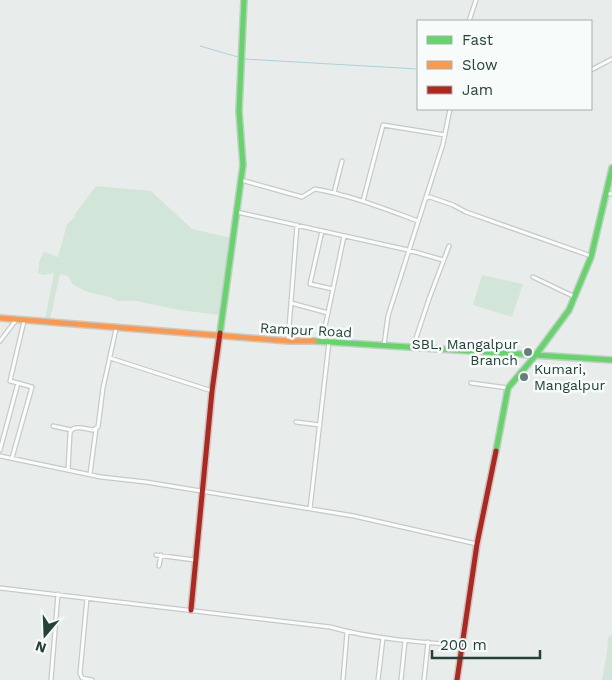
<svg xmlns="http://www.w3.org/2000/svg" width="612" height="680" font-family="'Work Sans',sans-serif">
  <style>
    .green { fill: #d1e6d8 }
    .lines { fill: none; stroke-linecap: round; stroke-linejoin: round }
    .stream { stroke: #a9d4db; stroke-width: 1 }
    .street-casing { stroke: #c5cac8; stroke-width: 5.5 }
    .fast-casing { stroke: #c3cbc8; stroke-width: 8 }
    .slow-casing { stroke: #c3cbc8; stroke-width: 8 }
    .jam-casing { stroke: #c3cbc8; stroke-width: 8 }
    .street { stroke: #fcfcfc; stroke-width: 3 }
    .fast { stroke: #63d668; stroke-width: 5 }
    .slow { stroke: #ff974d; stroke-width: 5 }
    .jam { stroke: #b3261e; stroke-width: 5 }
    .poi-dot { fill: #697e78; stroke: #f7fbf9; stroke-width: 2 }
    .labels { text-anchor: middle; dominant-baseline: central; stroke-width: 5; stroke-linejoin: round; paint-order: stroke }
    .street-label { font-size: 14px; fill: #24423a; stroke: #f7fbf9 }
    .poi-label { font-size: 14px; fill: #24423a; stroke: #f7fbf9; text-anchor: end }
  </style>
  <rect width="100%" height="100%" fill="#e8edeb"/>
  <path class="green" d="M 96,186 L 151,191 L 192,229 L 231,238 L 220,315 L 179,310 L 137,301 L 118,301 L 109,297 L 88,292 L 73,285 L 68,276 L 60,274 L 50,320 L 45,319 L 54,273 L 44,275 L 38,273 L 39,262 L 44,252 L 58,257 L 67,224 L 74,218 L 75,214 Z
    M 482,275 L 523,284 L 512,317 L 473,305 Z
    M 612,634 L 612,680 L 602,680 L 607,652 L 608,637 Z"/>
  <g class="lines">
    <path class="stream" d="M 200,46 L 238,57
      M 244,59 L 418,69"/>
    <defs>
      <path id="street" d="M 469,21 L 476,0
        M 591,70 L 612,59
        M 241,180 L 302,197 L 315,189 C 350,195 385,209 418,221
        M 334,193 L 342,161
        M 606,193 L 612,194
        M 426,198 L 430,197 L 453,205 L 466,212 L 591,256
        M 363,201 L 383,125 L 445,135
        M 237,212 L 408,250 L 443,260
        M 533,277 L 575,297
        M 333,289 L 344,236
        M 291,303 L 328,313
        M 0,341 L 16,320
        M 288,341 L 297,225
        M 322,341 L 333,289 L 310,284 L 322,231
        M 384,345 L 388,316 L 443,144 L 450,109
        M 413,347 L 429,299 L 449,246
        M 110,358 L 212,391
        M 471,383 L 508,388
        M 296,422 L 320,425
        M 53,426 L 71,430
        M 0,450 L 18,383 L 10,381 L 24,321
        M 0,456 L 101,477 L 146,482 L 354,516 L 477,544
        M 12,458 L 32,387 L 18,383
        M 68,470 L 70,433 C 73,424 85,429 93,430 L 98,427 L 103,388 L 116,329
        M 90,474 L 96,429
        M 310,509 L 329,342
        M 156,555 L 195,560
        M 159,566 L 161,555
        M 0,588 L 330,627 C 373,639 417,642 461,645
        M 87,598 L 80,673 L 82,678 L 92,680
        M 51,680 L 58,594
        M 343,680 L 347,632
        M 378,680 L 383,638
        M 401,680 L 405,641
        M 424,680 L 428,642"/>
      <path id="fast" d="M 220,333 L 243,165 L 239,111 L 244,0
        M 314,341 L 612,360
        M 496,451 L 508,388 L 535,356 L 569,310 L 591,257 L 612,168"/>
      <path id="slow" d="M 0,318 L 288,341 L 314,341"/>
      <path id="jam" d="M 191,610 L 212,391 L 220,333
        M 457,680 L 477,544 L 496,451"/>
    </defs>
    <use href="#street" class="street-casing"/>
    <use href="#fast" class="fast-casing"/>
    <use href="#slow" class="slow-casing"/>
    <use href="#jam" class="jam-casing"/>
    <use href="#street" class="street"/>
    <use href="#fast" class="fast"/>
    <use href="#slow" class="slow"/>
    <use href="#jam" class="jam"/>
  </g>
  <g class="poi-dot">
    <circle cx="528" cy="352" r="5"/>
    <circle cx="524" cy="377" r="5"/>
  </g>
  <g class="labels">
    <g class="street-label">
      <text transform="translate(306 330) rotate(3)">Rampur Road</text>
    </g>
    <g class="poi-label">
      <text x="518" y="344">SBL, Mangalpur<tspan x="518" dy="16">Branch</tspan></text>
      <text x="534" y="369" text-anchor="start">Kumari,<tspan x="534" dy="16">Mangalpur</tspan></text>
    </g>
  </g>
  <rect x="417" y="20" width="175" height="90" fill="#f7fbf9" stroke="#a3b1ad"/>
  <rect x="427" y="36" width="25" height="8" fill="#63d668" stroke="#a3b1ad"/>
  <text x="462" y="45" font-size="15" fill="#24423a">Fast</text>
  <rect x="427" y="61" width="25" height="8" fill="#ff974d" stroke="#a3b1ad"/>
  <text x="462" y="70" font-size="15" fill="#24423a">Slow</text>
  <rect x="427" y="86" width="25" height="8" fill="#b3261e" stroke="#a3b1ad"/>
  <text x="462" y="95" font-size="15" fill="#24423a">Jam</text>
  <g transform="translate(45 635) rotate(199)" stroke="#f7fbf9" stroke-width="4" paint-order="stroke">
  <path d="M0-4L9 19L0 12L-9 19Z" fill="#24423a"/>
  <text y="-8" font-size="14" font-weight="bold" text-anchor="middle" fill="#24423a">N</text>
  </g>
  <path d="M432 650v8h108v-8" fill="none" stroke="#24423a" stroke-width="2.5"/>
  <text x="440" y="650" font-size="15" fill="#24423a" stroke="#f7fbf9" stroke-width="4" paint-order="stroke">200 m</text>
</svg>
